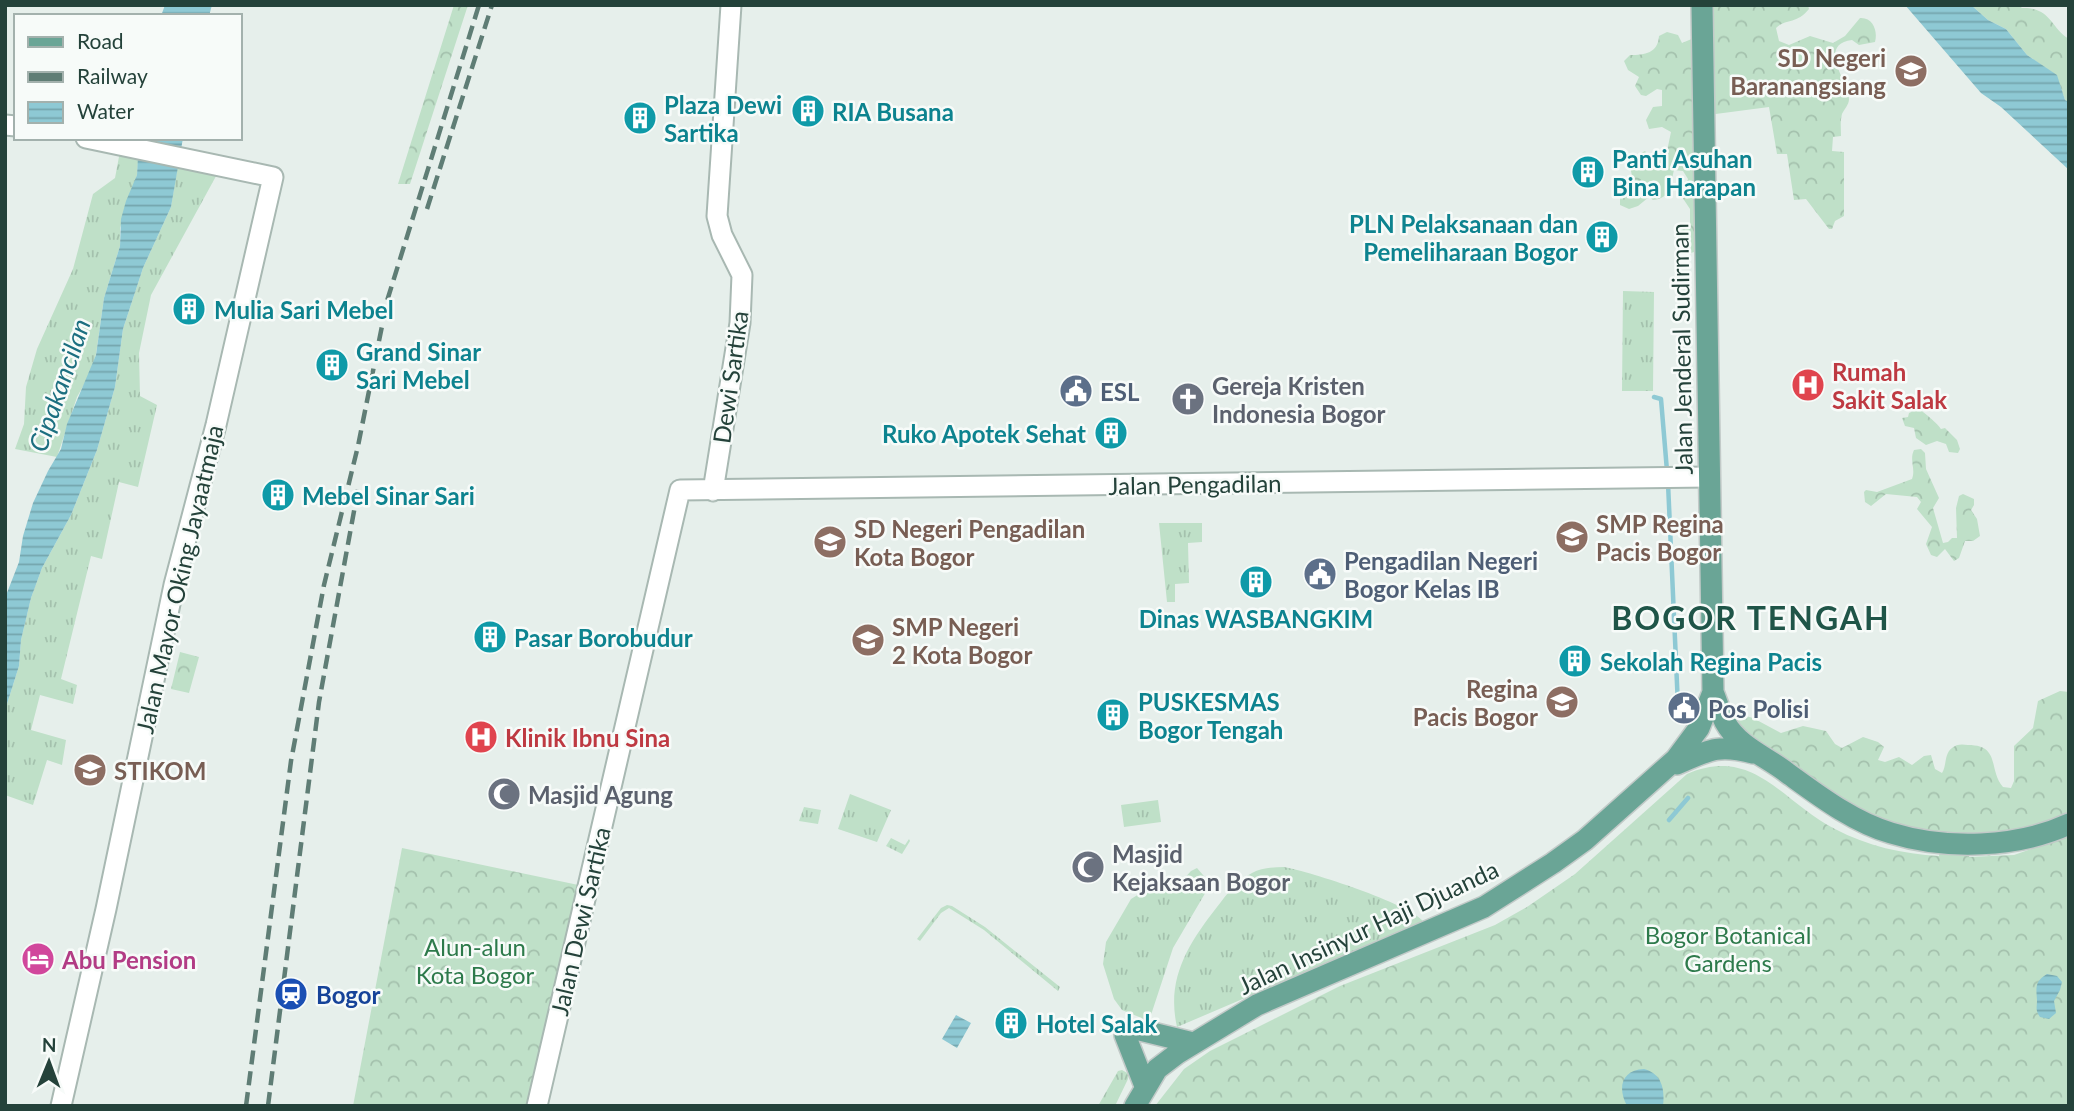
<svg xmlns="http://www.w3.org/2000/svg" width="2074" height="1111" font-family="Lato,sans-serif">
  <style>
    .grass { fill: url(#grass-tufts) }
    .forest { fill: url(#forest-crowns) }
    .water { fill: url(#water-rules) }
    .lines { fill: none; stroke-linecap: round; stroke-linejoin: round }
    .stream { stroke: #8ec9d4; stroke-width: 4.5 }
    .tertiary-casing { stroke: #a8b8b2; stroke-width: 23 }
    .primary-casing { stroke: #c2cac8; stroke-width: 24 }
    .tertiary { stroke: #fff; stroke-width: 19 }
    .primary { stroke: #6aa596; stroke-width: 21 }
    .rail { stroke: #5f7d75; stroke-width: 4.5; stroke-dasharray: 14 7; stroke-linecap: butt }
    .labels { text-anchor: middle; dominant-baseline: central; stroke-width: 5; stroke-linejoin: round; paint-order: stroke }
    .education-label { font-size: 24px; font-weight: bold; fill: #785e54; stroke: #f7fbf9; text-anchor: start }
    .culture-label { font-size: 24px; font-weight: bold; fill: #0d838f; stroke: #f7fbf9; text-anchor: start }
    .street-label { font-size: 24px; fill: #24423a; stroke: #f7fbf9 }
    .health-label { font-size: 24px; font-weight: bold; fill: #be3a42; stroke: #f7fbf9; text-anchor: start }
    .worship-label { font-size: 24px; font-weight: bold; fill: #5b616d; stroke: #f7fbf9; text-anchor: start }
    .service-label { font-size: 24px; font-weight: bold; fill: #4e5e75; stroke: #f7fbf9; text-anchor: start }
    .park-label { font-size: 24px; fill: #2d7a4b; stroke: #f7fbf9 }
    .hotel-label { font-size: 24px; font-weight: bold; fill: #b23c85; stroke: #f7fbf9; text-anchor: start }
    .transit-label { font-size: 24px; font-weight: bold; fill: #164399; stroke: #f7fbf9; text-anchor: start }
    .water-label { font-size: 26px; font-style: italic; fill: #1c6f80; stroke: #f7fbf9 }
    .district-label { font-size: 32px; font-weight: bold; letter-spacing: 2px; fill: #1f5548; stroke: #f7fbf9 }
  </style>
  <defs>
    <pattern id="grass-tufts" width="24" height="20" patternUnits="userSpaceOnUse" patternTransform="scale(1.75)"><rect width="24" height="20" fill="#bfe0c8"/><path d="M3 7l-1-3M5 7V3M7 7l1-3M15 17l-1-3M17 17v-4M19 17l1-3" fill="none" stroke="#a4c1ad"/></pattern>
    <pattern id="forest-crowns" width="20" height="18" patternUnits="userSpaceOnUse" patternTransform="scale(1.75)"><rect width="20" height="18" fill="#bfe0c8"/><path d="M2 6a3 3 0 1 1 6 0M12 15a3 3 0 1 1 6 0" fill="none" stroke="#a4c1ad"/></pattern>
    <pattern id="water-rules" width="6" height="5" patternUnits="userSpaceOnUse" patternTransform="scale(1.75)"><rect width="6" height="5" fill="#8ec9d4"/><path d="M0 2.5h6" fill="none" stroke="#74a5ad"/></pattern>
  </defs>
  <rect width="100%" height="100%" fill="#e6efeb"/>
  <path class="grass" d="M 121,146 L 139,149 L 137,175 L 120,228 L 120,246 L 104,298 L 96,354 L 91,372 L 77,397 L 57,457 L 15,449 L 24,424 L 26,387 L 37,349 L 73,269 L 93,194 L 115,178 Z
    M 179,158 L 221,167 L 151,295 L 139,353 L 140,396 L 157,405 L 138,487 L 119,482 L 102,559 L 91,556 L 61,679 L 77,685 L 73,704 L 40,695 L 31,730 L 66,740 L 62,765 L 47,760 L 33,805 L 5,795 L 7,704 L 19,666 L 21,640 L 31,598 L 42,568 L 71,515 L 97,450 L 115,387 L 123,329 L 143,268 L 171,207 Z
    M 1623,291 L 1654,292 L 1653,391 L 1622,391 Z
    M 1159,523 L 1202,523 L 1202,542 L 1188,543 L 1189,583 L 1175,584 L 1175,602 L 1167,602 Z
    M 850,794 L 891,810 L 877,842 L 838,829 Z
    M 1158,800 L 1161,822 L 1124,827 L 1121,805 Z
    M 804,807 L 821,810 L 818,824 L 799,821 Z
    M 891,838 L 905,845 L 909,839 L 910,841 L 902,854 L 886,846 Z
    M 1284,867 C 1311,872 1408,903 1424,922 L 1177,1027 C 1166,979 1188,944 1217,907 C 1227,894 1236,881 1252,873 C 1261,868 1273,867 1284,867 Z
    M 1197,868 L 1209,882 L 1207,890 L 1173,948 L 1149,1021 L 1122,1010 L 1114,999 L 1103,964 L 1106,942 L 1131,899 L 1144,891 L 1170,883 L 1180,883 L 1191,871 Z
    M 947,905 L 952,906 L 985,927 L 1060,987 L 1058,991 L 984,930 L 949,908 L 941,913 L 920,941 L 917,939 L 941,908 Z
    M 1122,1070 L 1129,1074 L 1128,1079 L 1115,1106 L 1098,1106 L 1118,1071 Z"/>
  <path class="forest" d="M 454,5 L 468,5 L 410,184 L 398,184 Z
    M 1702,5 L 1808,5 L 1809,9 C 1796,25 1786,18 1776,28 L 1779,41 L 1789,45 L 1810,36 L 1833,43 L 1845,36 L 1860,18 C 1873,17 1878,31 1875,42 L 1859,45 L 1852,40 C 1816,45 1849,82 1849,99 C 1849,105 1844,109 1842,114 C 1840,121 1841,129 1841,136 L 1833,137 L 1832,151 L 1844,152 L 1844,216 L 1835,221 L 1832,229 L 1829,229 L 1806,199 L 1794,200 L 1787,154 L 1777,154 L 1769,107 L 1708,115 L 1693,147 L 1698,191 L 1694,199 L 1705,249 L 1687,254 L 1683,251 L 1681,242 L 1677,238 L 1676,234 L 1690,223 L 1690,209 L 1682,197 L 1688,179 L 1683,171 L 1674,170 C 1670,185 1672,198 1653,200 L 1649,197 L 1638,206 L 1629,209 L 1620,205 L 1620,195 L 1632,176 L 1630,166 L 1633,157 L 1645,151 L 1653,161 L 1661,159 L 1667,151 L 1671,132 L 1662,127 L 1649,129 L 1646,120 L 1653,107 L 1662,106 L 1662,90 L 1657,89 L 1646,96 L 1641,95 L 1635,86 L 1639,77 L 1628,70 L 1624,61 L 1630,55 C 1645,55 1658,53 1659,36 L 1667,32 L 1678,35 L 1682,43 L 1694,38 Z
    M 1971,5 L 2018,5 L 2022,8 C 2051,7 2050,27 2069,39 L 2069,102 L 2065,100 L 2056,75 L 2027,55 L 2006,29 L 1988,20 Z
    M 1918,409 C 1922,410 1939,425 1941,429 L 1945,428 L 1957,440 L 1960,449 L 1958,453 L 1949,452 L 1946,444 L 1937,441 L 1926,445 L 1916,438 L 1914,428 L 1905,426 L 1902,418 L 1908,417 L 1909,413 Z
    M 1921,449 L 1925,453 L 1926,469 L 1939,498 L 1933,508 L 1943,543 L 1948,542 L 1952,538 L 1957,538 L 1956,508 L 1959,496 L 1963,494 L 1974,499 L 1974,505 L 1971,510 L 1977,519 L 1980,536 L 1973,541 L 1965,541 L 1959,558 L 1954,561 L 1945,549 L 1937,557 L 1931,555 L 1926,544 L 1932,527 L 1917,509 L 1921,502 L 1917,497 L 1886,494 L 1871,506 L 1865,502 L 1864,492 L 1866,490 L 1877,492 L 1912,479 C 1916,469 1909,460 1914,450 Z
    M 180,652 L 199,657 L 189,693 L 171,689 Z
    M 2060,691 L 2069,692 L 2069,816 L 1989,856 L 1978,852 L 1970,853 L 1969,857 L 2014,855 L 2069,836 L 2069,1106 L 1155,1106 L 1184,1069 L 1210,1051 L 1340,986 L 1495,925 L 1527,907 L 1575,874 L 1687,774 C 1754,745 1783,803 1835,829 C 1867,846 1903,854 1939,856 L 1940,851 L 1882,831 L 1778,753 L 1765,748 L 1731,719 L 1735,713 L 1753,718 L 1781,733 L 1803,726 L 1826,731 L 1835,744 L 1842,748 L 1863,737 L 1878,742 L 1884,747 L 1878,760 L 1885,762 L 1899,757 L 1912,765 L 1924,756 L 1931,755 L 1935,769 L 1942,773 C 1947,765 1944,754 1952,748 C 1956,744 1962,744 1968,745 C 2001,745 1988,770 2003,787 L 2011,788 L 2014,781 L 2014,746 L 2033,728 L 2038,701 Z
    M 402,848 L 588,887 L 537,1106 L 353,1106 Z"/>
  <path class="water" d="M 165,5 L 212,5 L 209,16 L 161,16 Z
    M 1905,5 L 1971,5 L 1988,20 L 2006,29 L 2027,55 L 2057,75 L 2065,100 L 2069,102 L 2069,170 L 2001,107 L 1981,93 Z
    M 139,138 L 183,138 L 171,207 L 143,268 L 123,329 L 115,387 L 97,450 L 71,515 L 42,568 L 31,598 L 21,640 L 19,666 L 7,704 L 5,767 L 5,598 L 19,562 L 23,536 L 33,503 L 48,471 L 61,449 L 67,424 L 96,355 L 104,298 L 120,246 L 121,219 L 126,201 L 137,175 Z
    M 2047,974 L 2057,976 L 2062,982 L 2060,990 L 2054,1001 L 2056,1013 L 2049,1019 L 2040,1017 C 2035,1010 2037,1008 2037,1000 C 2036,987 2035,981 2047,974 Z
    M 956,1015 L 971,1023 L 957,1048 L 942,1039 Z
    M 1644,1069 C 1662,1074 1665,1089 1663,1106 L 1627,1106 C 1617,1087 1622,1070 1644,1069 Z"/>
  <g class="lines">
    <path class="stream" d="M 1654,397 L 1661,399 L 1667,471
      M 1668,483 L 1678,706
      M 1669,820 L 1688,798"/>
    <defs>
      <path id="tertiary" d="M 5,125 L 16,126
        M 713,491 L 740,323 L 742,275 L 722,235 L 717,216 L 731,5
        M 61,1106 L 106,909 L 174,585 L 216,425 L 273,177 L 86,138
        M 537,1106 L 680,490 L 1709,477"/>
      <path id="primary" d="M 1713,692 C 1717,702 1720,712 1725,722 C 1738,746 1765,756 1786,772 C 1818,795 1853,822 1891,833 C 1946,850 2017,848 2069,824
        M 1677,764 C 1709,750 1718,744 1753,753
        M 1140,1030 L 1193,1043
        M 1125,1035 L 1145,1086
        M 1135,1106 L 1157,1069 L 1178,1053 L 1257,1005 L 1484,907 L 1553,863 L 1585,840 L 1676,759 L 1699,728 L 1713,692 L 1702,5"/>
    </defs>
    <use href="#tertiary" class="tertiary-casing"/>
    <use href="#primary" class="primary-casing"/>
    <use href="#tertiary" class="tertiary"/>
    <use href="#primary" class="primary"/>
    <path class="rail" d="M 427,209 L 492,5
      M 246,1106 L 291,761 L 324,585 L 358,446 L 387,301 L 479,5
      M 268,1106 L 319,702 L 359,484"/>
  </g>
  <defs>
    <symbol id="school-disc" viewBox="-11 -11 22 22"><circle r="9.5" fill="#8d6e63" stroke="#f7fbf9"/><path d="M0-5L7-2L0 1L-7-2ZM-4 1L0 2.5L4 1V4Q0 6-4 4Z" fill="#fff"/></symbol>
    <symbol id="building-disc" viewBox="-11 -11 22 22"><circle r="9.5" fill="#0f9aa8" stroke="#f7fbf9"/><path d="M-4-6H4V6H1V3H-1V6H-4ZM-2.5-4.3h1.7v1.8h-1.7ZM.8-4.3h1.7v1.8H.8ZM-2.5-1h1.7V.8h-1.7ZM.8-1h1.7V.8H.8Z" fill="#fff"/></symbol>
    <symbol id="hospital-disc" viewBox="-11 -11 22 22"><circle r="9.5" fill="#e0444e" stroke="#f7fbf9"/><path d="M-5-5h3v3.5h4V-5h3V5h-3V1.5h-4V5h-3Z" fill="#fff"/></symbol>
    <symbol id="civic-disc" viewBox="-11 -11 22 22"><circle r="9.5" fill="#5c6f8a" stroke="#f7fbf9"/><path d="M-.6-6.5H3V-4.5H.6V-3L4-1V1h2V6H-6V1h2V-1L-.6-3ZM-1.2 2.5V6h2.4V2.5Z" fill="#fff"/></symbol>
    <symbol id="church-disc" viewBox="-11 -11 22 22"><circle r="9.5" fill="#6b7280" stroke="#f7fbf9"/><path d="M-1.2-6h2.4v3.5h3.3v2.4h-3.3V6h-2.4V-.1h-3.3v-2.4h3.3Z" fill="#fff"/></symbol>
    <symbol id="university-disc" viewBox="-11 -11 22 22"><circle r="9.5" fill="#8d6e63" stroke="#f7fbf9"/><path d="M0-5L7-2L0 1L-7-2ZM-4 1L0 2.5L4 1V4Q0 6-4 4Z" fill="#fff"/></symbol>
    <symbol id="mosque-disc" viewBox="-11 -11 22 22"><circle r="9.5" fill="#6b7280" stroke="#f7fbf9"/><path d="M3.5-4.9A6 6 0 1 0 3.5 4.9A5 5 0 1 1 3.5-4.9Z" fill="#fff"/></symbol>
    <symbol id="hotel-disc" viewBox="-11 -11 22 22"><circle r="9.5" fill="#d1479c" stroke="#f7fbf9"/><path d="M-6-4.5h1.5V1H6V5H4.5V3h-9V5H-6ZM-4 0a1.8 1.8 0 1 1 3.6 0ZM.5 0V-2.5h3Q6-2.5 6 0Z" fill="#fff"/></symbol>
    <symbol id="station-disc" viewBox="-11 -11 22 22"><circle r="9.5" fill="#1a4fb4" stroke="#f7fbf9"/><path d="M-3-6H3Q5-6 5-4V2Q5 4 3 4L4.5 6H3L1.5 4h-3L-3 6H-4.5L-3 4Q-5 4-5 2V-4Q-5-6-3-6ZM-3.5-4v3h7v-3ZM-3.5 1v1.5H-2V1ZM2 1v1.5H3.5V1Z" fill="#fff"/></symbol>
  </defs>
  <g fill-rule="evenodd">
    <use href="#school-disc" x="1892" y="52" width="38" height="38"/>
    <use href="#building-disc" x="789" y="92" width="38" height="38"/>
    <use href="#building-disc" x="621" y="99" width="38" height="38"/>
    <use href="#building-disc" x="1569" y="153" width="38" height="38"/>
    <use href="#building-disc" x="1583" y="218" width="38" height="38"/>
    <use href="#building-disc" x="170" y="290" width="38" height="38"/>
    <use href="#building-disc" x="313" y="346" width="38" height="38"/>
    <use href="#hospital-disc" x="1789" y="366" width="38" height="38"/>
    <use href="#civic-disc" x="1057" y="372" width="38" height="38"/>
    <use href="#church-disc" x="1169" y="380" width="38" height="38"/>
    <use href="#building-disc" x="1092" y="414" width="38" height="38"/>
    <use href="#building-disc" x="259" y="476" width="38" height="38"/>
    <use href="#school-disc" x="1553" y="518" width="38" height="38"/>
    <use href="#school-disc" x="811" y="523" width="38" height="38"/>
    <use href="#civic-disc" x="1301" y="555" width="38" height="38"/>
    <use href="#building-disc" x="1237" y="563" width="38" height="38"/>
    <use href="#building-disc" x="471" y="618" width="38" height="38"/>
    <use href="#school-disc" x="849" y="621" width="38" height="38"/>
    <use href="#building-disc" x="1556" y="642" width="38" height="38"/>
    <use href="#school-disc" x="1543" y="683" width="38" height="38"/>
    <use href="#civic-disc" x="1665" y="689" width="38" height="38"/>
    <use href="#building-disc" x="1094" y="696" width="38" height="38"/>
    <use href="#hospital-disc" x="462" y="718" width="38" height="38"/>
    <use href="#university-disc" x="71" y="751" width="38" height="38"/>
    <use href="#mosque-disc" x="485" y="775" width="38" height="38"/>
    <use href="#mosque-disc" x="1069" y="848" width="38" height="38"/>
    <use href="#hotel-disc" x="19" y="940" width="38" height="38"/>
    <use href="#station-disc" x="272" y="975" width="38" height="38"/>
    <use href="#building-disc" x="992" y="1004" width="38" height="38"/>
  </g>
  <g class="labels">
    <g class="education-label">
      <text x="1886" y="57" text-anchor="end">SD Negeri<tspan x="1886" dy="28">Baranangsiang</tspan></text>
      <text x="1596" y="523">SMP Regina<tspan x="1596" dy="28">Pacis Bogor</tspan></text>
      <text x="854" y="528">SD Negeri Pengadilan<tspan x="854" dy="28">Kota Bogor</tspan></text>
      <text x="892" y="626">SMP Negeri<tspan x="892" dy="28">2 Kota Bogor</tspan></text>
      <text x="1538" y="688" text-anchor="end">Regina<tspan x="1538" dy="28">Pacis Bogor</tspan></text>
      <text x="114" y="770">STIKOM</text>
    </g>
    <g class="culture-label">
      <text x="664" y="104">Plaza Dewi<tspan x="664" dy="28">Sartika</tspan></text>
      <text x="832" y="111">RIA Busana</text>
      <text x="1612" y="158">Panti Asuhan<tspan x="1612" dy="28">Bina Harapan</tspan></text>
      <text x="1578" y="223" text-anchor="end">PLN Pelaksanaan dan<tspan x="1578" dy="28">Pemeliharaan Bogor</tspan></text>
      <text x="214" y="309">Mulia Sari Mebel</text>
      <text x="356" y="351">Grand Sinar<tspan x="356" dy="28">Sari Mebel</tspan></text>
      <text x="1086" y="433" text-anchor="end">Ruko Apotek Sehat</text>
      <text x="302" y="495">Mebel Sinar Sari</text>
      <text x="1256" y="618" text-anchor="middle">Dinas WASBANGKIM</text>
      <text x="514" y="637">Pasar Borobudur</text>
      <text x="1600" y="661">Sekolah Regina Pacis</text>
      <text x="1138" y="701">PUSKESMAS<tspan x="1138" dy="28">Bogor Tengah</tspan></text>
      <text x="1036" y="1023">Hotel Salak</text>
    </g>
    <g class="street-label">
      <text transform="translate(1681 349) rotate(-91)">Jalan Jenderal Sudirman</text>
      <text transform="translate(730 377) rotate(-82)">Dewi Sartika</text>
      <text transform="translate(1195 484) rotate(-1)">Jalan Pengadilan</text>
      <text transform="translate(179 579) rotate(-77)">Jalan Mayor Oking Jayaatmaja</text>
      <text transform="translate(580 921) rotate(-77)">Jalan Dewi Sartika</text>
      <text transform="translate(1368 927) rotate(-25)">Jalan Insinyur Haji Djuanda</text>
    </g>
    <g class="health-label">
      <text x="1832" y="371">Rumah<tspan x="1832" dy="28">Sakit Salak</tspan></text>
      <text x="505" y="737">Klinik Ibnu Sina</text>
    </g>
    <g class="worship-label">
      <text x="1212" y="385">Gereja Kristen<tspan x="1212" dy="28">Indonesia Bogor</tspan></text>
      <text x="528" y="794">Masjid Agung</text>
      <text x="1112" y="853">Masjid<tspan x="1112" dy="28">Kejaksaan Bogor</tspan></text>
    </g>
    <g class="service-label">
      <text x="1100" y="391">ESL</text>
      <text x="1344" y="560">Pengadilan Negeri<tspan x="1344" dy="28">Bogor Kelas IB</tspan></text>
      <text x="1708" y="708">Pos Polisi</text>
    </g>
    <g class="park-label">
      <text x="1728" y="934">Bogor Botanical<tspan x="1728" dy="28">Gardens</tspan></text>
      <text x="475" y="946">Alun-alun<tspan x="475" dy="28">Kota Bogor</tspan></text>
    </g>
    <g class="hotel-label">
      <text x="62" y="959">Abu Pension</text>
    </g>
    <g class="transit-label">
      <text x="316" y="994">Bogor</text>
    </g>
    <g class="water-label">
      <text transform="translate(59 385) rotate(-71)">Cipakancilan</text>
    </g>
    <g class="district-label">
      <text x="1751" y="617">BOGOR TENGAH</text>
    </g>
  </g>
  <rect width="2074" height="1111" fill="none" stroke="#24423a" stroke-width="14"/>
  <rect x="14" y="14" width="228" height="126" fill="#f7fbf9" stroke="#a3b1ad" stroke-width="2"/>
  <rect x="28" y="37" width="35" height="10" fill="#6aa596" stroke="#a3b1ad" stroke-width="2"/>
  <text x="77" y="49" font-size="21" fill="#24423a">Road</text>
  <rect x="28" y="72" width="35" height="10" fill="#5f7d75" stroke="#a3b1ad" stroke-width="2"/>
  <text x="77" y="84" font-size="21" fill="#24423a">Railway</text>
  <rect x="28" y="102" width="35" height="21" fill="url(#water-rules)" stroke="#a3b1ad" stroke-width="2"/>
  <text x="77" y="119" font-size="21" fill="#24423a">Water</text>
  <g transform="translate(49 1062) rotate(1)" stroke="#f7fbf9" stroke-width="5" paint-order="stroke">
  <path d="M0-5L12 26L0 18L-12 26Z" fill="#24423a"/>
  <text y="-10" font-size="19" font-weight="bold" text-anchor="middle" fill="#24423a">N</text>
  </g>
</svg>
